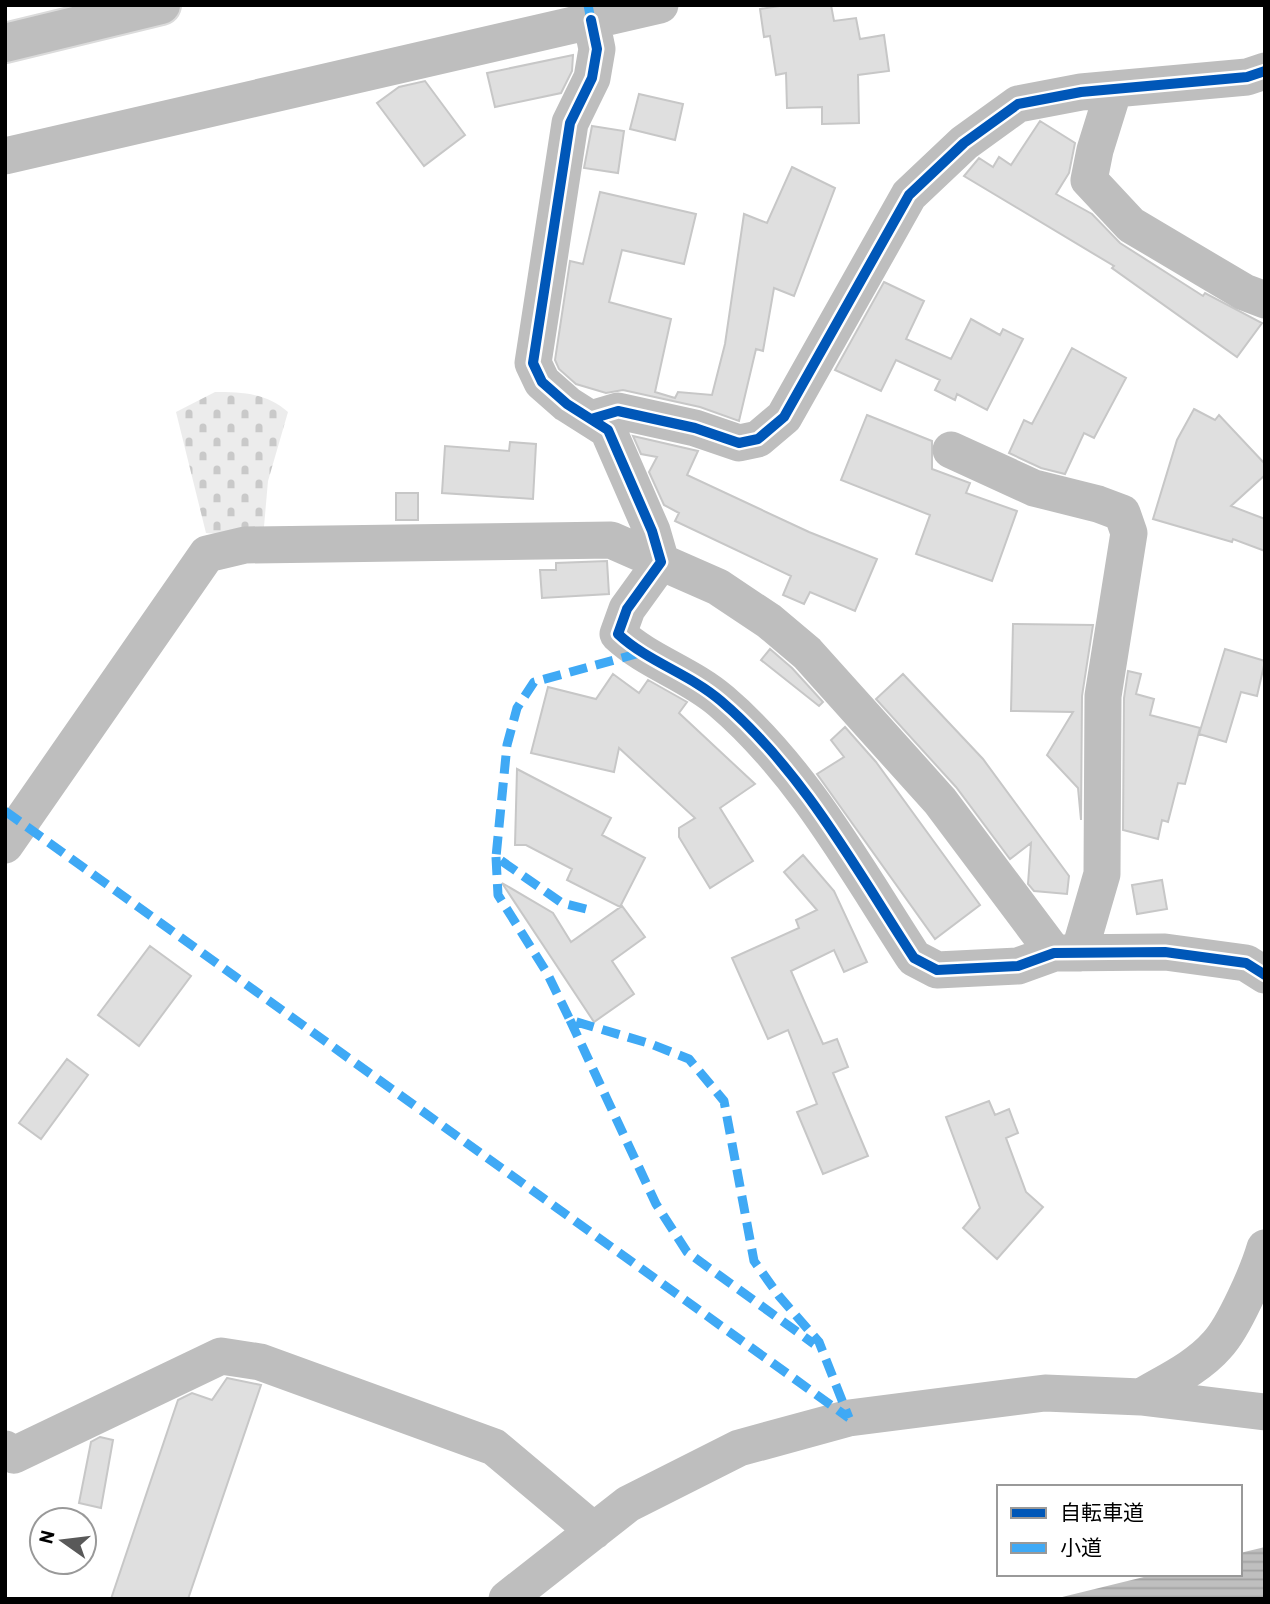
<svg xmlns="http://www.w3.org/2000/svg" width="1270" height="1604" font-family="Barlow,'Noto Sans JP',sans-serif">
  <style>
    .cemetery { fill: url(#cemetery-stones) }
    .water { fill: url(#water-rules) }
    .building { fill: #dfdfdf; stroke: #c7c7c7; stroke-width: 2 }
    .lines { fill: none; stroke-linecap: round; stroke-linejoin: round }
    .highway-casing { stroke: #dbdbdb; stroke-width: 42 }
    .minor { stroke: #bebebe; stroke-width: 37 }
    .highway { stroke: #bebebe; stroke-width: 38 }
    .quiet { stroke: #3fa9f5; stroke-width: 9; stroke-dasharray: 18 9; stroke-linecap: butt }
    .cycleway-casing { stroke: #fff; stroke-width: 15 }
    .cycleway { stroke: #0057b8; stroke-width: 10 }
  </style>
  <defs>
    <pattern id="cemetery-stones" width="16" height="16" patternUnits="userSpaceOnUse" patternTransform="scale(1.75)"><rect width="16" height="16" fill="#ececec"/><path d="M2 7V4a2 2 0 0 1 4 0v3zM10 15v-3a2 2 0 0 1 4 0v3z" fill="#c9c9c9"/></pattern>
    <pattern id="water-rules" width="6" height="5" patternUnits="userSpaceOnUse" patternTransform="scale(1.75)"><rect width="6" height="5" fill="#bfbfbf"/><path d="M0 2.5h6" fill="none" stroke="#a2a2a2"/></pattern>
  </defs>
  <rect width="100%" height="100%" fill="#fff"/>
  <path class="cemetery" d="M 215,392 C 242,392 267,393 288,412 L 268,481 L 263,538 L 206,533 L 176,412 Z"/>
  <path class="water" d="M 1265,1547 L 1265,1599 L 1054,1599 L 1156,1574 L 1240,1574 L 1240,1553 Z"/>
  <path class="building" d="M 786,5 L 831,5 L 834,21 L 856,18 L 860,39 L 884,35 L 889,71 L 858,75 L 859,123 L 822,124 L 822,107 L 787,108 L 786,73 L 776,75 L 770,36 L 764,37 L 760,9 Z
    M 573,55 L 572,71 L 561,93 L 495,107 L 487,73 Z
    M 425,81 L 465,135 L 424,166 L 377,103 L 399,87 Z
    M 639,94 L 683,104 L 675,140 L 630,129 Z
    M 1040,121 L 1075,143 L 1069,173 L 1056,194 L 1092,214 L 1120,243 L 1203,296 L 1205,293 L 1262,323 L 1237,357 L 1112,268 L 1114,266 L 964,176 L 979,158 L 993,167 L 999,157 L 1011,165 Z
    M 592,126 L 624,131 L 618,173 L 584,168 Z
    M 792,167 L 835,188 L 794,296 L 774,288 L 763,351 L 756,349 L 739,421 L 700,407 L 623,390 L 606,393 L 576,384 L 559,369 L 555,360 L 570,261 L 583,264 L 600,192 L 696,214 L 684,264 L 622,250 L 609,302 L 671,319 L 655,392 L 675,398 L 678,392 L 712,395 L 725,344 L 744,214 L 767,223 Z
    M 884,282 L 924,301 L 906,339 L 951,359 L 971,319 L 1000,335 L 1003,329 L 1023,339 L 987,410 L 957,394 L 955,400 L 935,390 L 940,380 L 896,360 L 881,391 L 835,370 Z
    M 1072,348 L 1126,378 L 1094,438 L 1084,433 L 1065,474 L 1041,468 L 1009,453 L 1024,420 L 1032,424 Z
    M 1194,409 L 1215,420 L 1219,415 L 1265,464 L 1265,475 L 1231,506 L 1265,519 L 1265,551 L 1233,539 L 1232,542 L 1153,519 L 1177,440 Z
    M 867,415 L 932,441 L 932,469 L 970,483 L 966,493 L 1017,511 L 992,581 L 916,554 L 930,515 L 841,480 Z
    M 633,436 L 698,451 L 687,475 L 809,532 L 877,559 L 855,611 L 810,592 L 804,604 L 783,595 L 791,576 L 675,521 L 679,513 L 664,505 L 649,472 L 657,457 L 641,454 Z
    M 510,442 L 536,444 L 533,499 L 442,493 L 445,446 L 509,451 Z
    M 396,493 L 418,493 L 418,520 L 396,520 Z
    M 607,561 L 609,594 L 542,598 L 540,570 L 556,570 L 556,563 Z
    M 1013,624 L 1093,625 L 1082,696 L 1081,820 L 1078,788 L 1047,755 L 1073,712 L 1011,711 Z
    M 770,649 L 792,668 L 823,702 L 819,706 L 761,660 Z
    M 1225,649 L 1265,661 L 1257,696 L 1241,692 L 1226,742 L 1199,734 Z
    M 1128,671 L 1141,674 L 1136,694 L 1154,699 L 1150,715 L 1200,728 L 1185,784 L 1178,783 L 1168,822 L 1162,820 L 1158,839 L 1123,830 L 1124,698 Z
    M 613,674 L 639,693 L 648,680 L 687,702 L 679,713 L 755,784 L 720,808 L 753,861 L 710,888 L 679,837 L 679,828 L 695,818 L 619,748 L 614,772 L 531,753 L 548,687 L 596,699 Z
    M 903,674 L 983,759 L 1069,876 L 1067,894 L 1034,891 L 1028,884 L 1031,843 L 1010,859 L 956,787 L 876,699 Z
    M 845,727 L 876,762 L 980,905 L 935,939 L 817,774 L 844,757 L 831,740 Z
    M 517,769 L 611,818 L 602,835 L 645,858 L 620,907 L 567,880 L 572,869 L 526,845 L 515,845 Z
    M 803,855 L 834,891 L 867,962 L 844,972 L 834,950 L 791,971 L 823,1044 L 837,1039 L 848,1067 L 833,1073 L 868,1156 L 823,1174 L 797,1112 L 817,1104 L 788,1030 L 768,1039 L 732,958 L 799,928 L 796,920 L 817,910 L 784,872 Z
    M 1162,880 L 1167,909 L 1137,914 L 1132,885 Z
    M 502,883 L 553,913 L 571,942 L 622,906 L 645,937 L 612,961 L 634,994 L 594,1022 Z
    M 150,946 L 191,976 L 139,1046 L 98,1015 Z
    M 67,1059 L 88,1075 L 41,1139 L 19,1123 Z
    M 989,1101 L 995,1115 L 1009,1109 L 1018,1133 L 1006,1138 L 1026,1192 L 1043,1207 L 997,1259 L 963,1228 L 980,1208 L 946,1117 Z
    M 227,1378 L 261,1385 L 188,1599 L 111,1599 L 178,1400 L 192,1393 L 212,1400 Z
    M 100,1437 L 113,1440 L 101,1508 L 79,1503 L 91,1442 Z"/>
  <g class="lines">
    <defs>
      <path id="highway" d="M 5,43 L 161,5"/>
    </defs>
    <use href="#highway" class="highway-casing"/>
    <path class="minor" d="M 591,20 L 597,49 L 592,78 L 570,123 L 533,363 L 542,382 L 567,404 L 608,430 L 652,531 L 661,562 L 627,609 L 618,634 C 648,662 690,674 721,701 C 802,770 856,869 914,958 L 937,970 L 1018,966 L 1054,953 L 1165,952 L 1246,963 L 1265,975
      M 1114,89 L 1095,150 L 1089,180 L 1131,225 L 1244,292 L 1265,300
      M 5,156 L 660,5
      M 591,419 L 618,411 L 695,428 L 739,443 L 758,439 L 784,417 L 909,195 L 964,143 L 1018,104 L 1081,92 L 1247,77 L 1265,71
      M 951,450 L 1034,488 L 1098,504 L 1122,513 L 1129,533 L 1103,696 L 1102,874 L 1079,953
      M 5,845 L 207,554 L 245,545 L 611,540 L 718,587 L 769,621 L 807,653 L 940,801 L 1054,953
      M 1141,1397 C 1166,1382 1197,1368 1217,1345 C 1234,1327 1258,1272 1265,1248
      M 5,1449 L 14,1455 L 221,1356 L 260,1362 L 494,1447 L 594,1531
      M 507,1599 L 628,1504 L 739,1448 L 849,1418 L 1045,1393 L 1141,1397 L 1265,1412"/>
    <use href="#highway" class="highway"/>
    <path class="quiet" d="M 588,5 L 591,20
      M 5,811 L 849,1418
      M 496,857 L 498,895 L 547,973 L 570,1020 L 651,1044 L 689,1059 L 724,1101 L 754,1261 L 779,1296 L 819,1342 L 849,1418
      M 586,909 L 562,903 L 496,857 L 507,745 L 517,708 L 534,682 L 640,653
      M 570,1020 L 656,1204 L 687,1252 L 814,1344"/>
    <defs>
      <path id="cycleway" d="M 591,20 L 597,49 L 592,78 L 570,123 L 533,363 L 542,382 L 567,404 L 608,430 L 652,531 L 661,562 L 627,609 L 618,634 C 648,662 690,674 721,701 C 802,770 856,869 914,958 L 937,970 L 1018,966 L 1054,953 L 1165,952 L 1246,963 L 1265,975
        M 591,419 L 618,411 L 695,428 L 739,443 L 758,439 L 784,417 L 909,195 L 964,143 L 1018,104 L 1081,92 L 1247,77 L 1265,71"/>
    </defs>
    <use href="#cycleway" class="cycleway-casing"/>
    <use href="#cycleway" class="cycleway"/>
  </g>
  <rect width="1270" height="1604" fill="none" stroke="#000000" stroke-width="14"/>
  <rect x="997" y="1485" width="245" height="91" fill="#ffffff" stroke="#999999" stroke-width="2"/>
  <rect x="1011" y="1508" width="35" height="10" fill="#0057b8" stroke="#999999" stroke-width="2"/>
  <text x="1060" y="1520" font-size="21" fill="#000000">自転車道</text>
  <rect x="1011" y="1543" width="35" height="10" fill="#3fa9f5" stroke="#999999" stroke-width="2"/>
  <text x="1060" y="1555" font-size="21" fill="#000000">小道</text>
  <g transform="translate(63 1541) rotate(284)"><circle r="33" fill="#ffffff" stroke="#999999" stroke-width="2"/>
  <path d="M0-5L12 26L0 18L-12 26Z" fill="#595959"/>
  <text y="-10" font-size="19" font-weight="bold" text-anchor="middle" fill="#000000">N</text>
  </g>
</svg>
